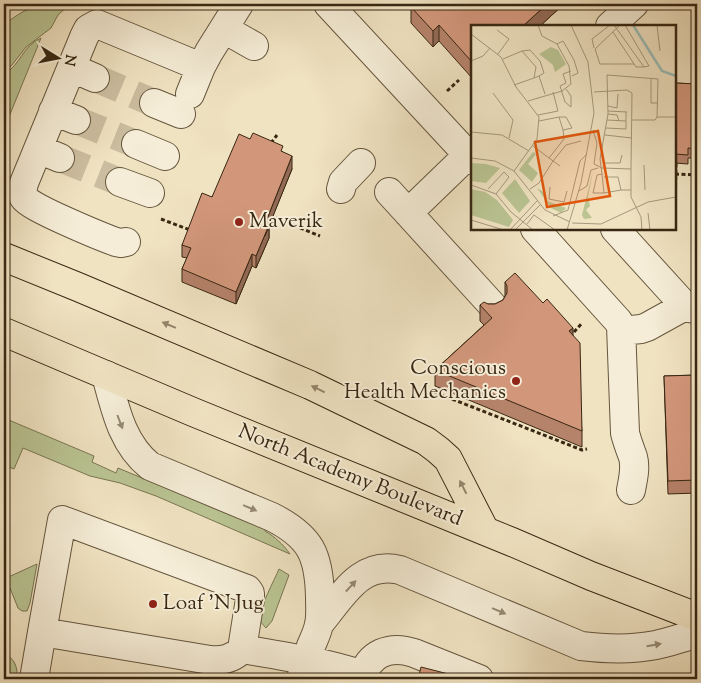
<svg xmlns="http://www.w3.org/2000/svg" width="701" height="683" font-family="'Sorts Mill Goudy',serif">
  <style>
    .green { fill: #bac493; stroke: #797652 }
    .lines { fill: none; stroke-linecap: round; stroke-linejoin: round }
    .minor-tunnel { stroke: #cbbd9f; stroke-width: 28; stroke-dasharray: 28 14; stroke-linecap: butt }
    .minor-casing { stroke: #66563e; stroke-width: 30 }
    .highway-casing { stroke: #382712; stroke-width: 30 }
    .path { stroke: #382712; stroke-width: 3; stroke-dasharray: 4 2.5; stroke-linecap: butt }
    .minor { stroke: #f5edd7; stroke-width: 28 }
    .highway { stroke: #f0e3c2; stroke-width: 28 }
    .wall { fill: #b5826a; stroke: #382712 }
    .shaded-wall { fill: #936a56; stroke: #382712 }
    .building { fill: #d2977b; stroke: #382712 }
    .oneway { fill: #94856a }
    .oneway2 { fill: #968a74 }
    .poi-dot { fill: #8f2418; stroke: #f5edd7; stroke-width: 2 }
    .labels { text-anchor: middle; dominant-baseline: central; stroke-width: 4; stroke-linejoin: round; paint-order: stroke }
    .poi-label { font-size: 21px; fill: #382712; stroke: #f5edd7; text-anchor: start }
    .street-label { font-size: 21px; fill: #382712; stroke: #f5edd7 }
    .inset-river { fill: none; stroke: #9bbdb7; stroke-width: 2.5 }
    .inset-road { fill: none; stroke: #a6987c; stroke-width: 1 }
    .view { fill: #df560c; fill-opacity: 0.15; stroke: #df560c; stroke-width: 2.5 }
    .inset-edge { fill: none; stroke: #382712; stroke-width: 2.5 }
  </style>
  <rect width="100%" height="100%" fill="#f0e3c2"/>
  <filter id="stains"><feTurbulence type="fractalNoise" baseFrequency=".004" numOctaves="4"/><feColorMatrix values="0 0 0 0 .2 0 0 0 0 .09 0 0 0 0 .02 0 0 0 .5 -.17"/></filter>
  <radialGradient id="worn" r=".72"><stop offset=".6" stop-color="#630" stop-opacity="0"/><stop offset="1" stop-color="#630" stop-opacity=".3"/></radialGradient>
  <path class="green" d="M 57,4 L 70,4 L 58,15 L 51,28 L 26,47 L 12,65 L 4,72 L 4,25 C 13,18 24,9 36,7 C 44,6 50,7 57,4 Z
    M 41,38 L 4,129 L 4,74 C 21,65 22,46 41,38 Z
    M 4,418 L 94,456 L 92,462 L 116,473 L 118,468 L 265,529 L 265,531 C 275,537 283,544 290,554 L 156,496 L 120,483 L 90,476 L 23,448 L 14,469 L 4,465 Z
    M 37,564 L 30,603 L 27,611 L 22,611 L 18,608 L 10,588 L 4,590 L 4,579 Z
    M 279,569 L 289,575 L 272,621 L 266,628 C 263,625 260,622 260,618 C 259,608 275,579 279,569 Z
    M 4,654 C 15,658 18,668 17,679 L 4,679 Z"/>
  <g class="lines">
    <path class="minor-tunnel" d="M 95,78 L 154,103
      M 76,120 L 136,144
      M 60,158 L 120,182"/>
    <defs>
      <path id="minor" d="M 328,4 L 468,155 L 472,152
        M 610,26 L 634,4
        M 224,29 L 254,46
        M 72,68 L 95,78
        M 190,94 L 201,67 L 209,52 L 239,4
        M 154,103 L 181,114
        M 53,111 L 76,120
        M 136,144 L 165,156
        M 38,149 L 60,158
        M 120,182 L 150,193
        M 341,189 L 343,182 L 361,163
        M 389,192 L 492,305
        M 408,213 L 468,155 L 472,160
        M 535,229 L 618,321 L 621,326 L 625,433 C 627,441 630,449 633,457 C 636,468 633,479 631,490
        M 615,229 L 685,306 L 689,308 L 697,309
        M 126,242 L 121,243 L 116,242 C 102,237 29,207 24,198 C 21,193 23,188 24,183 L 84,37 L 88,29 L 97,24 L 201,67
        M 622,331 L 641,329 L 647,327 L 685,306
        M 106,375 C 115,408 122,444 150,466 L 272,517 C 311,537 319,555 320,597 C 320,606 321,616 319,624 C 318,631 314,639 311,646 C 308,657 304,668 301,679
        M 319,624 C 342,597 360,560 400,570 L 581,646 C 606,649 631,650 656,645 C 670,642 683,637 697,634
        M 242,649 C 233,659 223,661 210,660 L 42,632 L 62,520 L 247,589 L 250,593 L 250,599 L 242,649 C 283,656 324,662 363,675
        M 34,679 L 42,632
        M 362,679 C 368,653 390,645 414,653 L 479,679"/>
      <path id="highway" d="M 4,257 L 78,287 L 310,385 L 426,441 L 438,450 L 448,459 L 485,531
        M 4,332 L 193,412 L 512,542 L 591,576 L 697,617"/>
    </defs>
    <use href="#minor" class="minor-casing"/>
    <use href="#highway" class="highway-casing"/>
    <path class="path" d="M 447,91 L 459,80
      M 271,143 L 277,135
      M 675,174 L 697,175
      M 675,213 L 676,163
      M 276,218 L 320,236
      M 161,219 L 190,230
      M 574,332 L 582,323
      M 434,392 L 582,450 L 587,449"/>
    <use href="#minor" class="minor"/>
    <use href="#highway" class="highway"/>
  </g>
  <path class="wall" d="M 405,4 L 564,4 L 540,26 L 472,26 L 472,78 L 439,41 L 433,47 L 411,23 L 411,10 Z
    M 675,83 L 697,84 L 697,158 L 688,158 L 688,164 L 675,163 Z
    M 250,139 L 283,152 L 292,169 L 269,225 L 269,238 L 256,268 L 252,266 L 236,304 L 182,282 L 182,269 L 187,258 L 182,257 L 182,245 L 212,197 Z
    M 505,282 L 573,335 L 582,431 L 582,447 L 435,386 L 435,370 L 484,325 L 480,321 L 480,305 L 488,304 L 495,304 L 503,300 L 505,296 Z
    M 697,375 L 697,493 L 668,494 L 664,376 Z"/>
  <path class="shaded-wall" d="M 547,4 L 564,4 L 540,26 L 523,26 Z
    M 439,25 L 439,41 L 433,47 L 433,31 Z
    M 292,156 L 292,169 L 265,236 L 265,224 Z
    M 269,225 L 269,238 L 256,268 L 256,256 Z
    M 252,254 L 252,266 L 236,304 L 236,292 Z
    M 573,328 L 573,344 L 569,331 Z"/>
  <path class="building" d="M 414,4 L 547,4 L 523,26 L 472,26 L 472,62 L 439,25 L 433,31 L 411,7 Z
    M 675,83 L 697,84 L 697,149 L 688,148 L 688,155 L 675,154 Z
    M 253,133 L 283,146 L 281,151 L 292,156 L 265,224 L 269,225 L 256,256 L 252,254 L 236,292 L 182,269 L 191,248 L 182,245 L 202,193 L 212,197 L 239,134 L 250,139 Z
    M 515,273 L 543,303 L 547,299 L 573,328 L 569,331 L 580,343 L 582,431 L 435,370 L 492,318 L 480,305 L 484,302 L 488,304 L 495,304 L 503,300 L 507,293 L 507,286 L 505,282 Z
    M 697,375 L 697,480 L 668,481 L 664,376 Z
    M 421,667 L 468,679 L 418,679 Z"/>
  <defs><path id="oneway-solid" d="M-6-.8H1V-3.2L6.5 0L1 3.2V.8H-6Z" transform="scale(1.25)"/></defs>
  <g class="oneway">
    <use href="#oneway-solid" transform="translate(169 325) rotate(-157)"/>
    <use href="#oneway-solid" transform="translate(318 389) rotate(-154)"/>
    <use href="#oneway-solid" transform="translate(463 487) rotate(-117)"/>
  </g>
  <g class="oneway2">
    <use href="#oneway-solid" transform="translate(120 422) rotate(69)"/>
    <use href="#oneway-solid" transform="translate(250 508) rotate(23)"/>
    <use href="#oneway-solid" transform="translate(351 586) rotate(-47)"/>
    <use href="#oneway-solid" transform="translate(499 611) rotate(23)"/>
    <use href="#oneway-solid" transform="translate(654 645) rotate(-10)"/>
  </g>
  <g class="poi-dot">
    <circle cx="239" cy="222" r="5"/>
    <circle cx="516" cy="381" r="5"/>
    <circle cx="153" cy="604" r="5"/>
  </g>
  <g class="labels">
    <g class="poi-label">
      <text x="249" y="222">Maverik</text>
      <text x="506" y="369" text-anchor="end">Conscious<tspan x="506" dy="24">Health Mechanics</tspan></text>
      <text x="163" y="604">Loaf 'N Jug</text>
    </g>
    <g class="street-label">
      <text transform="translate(350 476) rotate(22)">North Academy Boulevard</text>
    </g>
  </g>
  <g transform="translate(471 25)">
    <rect width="205" height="205" fill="#f0e3c2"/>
    <path d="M 80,22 L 87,25 L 95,39 L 84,47 L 82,40 L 68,29 ZM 62,127 L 65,129 L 57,139 L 67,148 L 61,157 L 48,145 ZM 0,138 L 15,139 L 29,143 L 15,158 L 0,156 ZM 122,146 L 117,172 L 119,181 L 115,185 L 121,193 L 113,194 L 111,190 ZM 44,154 L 59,176 L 48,188 L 31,168 ZM 66,163 L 74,168 L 76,176 L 95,183 L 90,188 L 80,183 ZM 0,164 L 14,167 L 26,175 L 42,195 L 38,202 L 0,190 Z" fill="#bac493"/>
    <path class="inset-river" d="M 162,0 L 191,46 L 205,51"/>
    <path class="inset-road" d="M 67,0 L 71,11 L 86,19M 143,0 L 173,42 L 178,41 L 154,0M 149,0 L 124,24 L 129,39 L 163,39M 186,0 L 189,26M 26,5 L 38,14 L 27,29M 142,7 L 165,42 L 173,42M 0,9 L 30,32 L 45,62 L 68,92 L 66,114 L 43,146M 86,19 L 92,16 L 103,35 L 107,48 L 101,51M 123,23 L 121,14 L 139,0M 51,26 L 59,25 L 69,36 L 73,48 L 68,51M 32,34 L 51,26 L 65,42 L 63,53 L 43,60M 0,36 L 12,31 L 19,23M 63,53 L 68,51 L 74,69M 180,54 L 180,78 L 187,78M 95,64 L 100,71 L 100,82 L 94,77 L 89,61 L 95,58 L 92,49 L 100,46M 123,67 L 156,65 L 161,68 L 160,144M 22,68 L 42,95 L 38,113M 57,76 L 91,66 L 100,59 L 98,41 L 86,19M 137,81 L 146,83 L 147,69M 137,86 L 156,87M 137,89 L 146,90 L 148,96M 67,90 L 87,86 L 82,67M 88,92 L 95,92 L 101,103 L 92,105M 136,95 L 155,96M 161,95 L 184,95 L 186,92M 68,96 L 88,92 L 92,105 L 93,114 L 78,133M 135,103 L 155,104 L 155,87M 122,105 L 126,118 L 123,139 L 131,143 L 160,144 L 160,172 L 170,192 L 171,205M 0,107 L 31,110 L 58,126M 134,110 L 161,113M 0,133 L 24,136 L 43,146 L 74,185 L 99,197M 132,138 L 149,138 L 151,130M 173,140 L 174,165M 89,141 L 82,136 L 95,120 L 110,116M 131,149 L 133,168 L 122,168 L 126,150 L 131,149 L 129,134 L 137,89 L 136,50 L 187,54 L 186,92 L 205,92M 133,152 L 147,152 L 150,165 L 160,165M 0,160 L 25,169 L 40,187 L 62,205M 79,162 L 78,174 L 93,177 L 96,166M 17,164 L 33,147 L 38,152 L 25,169M 59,164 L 68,158 L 82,136 L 62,121M 108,166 L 116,161 L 120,145 L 127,143M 133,168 L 150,165M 177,188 L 179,205M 82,191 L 97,185 L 109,136 L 116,129M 0,195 L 33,205M 101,198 L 130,199 L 177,177 L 205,172M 56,199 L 63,190 L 84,205M 39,205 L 66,176M 44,205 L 69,180M 96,205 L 110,158 L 123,88 L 117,37 L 100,0"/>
    <path class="view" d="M 127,106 L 139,171 L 76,182 L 64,117 Z"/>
    <rect width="205" height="205" class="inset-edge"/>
  </g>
  <rect width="701" height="683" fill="none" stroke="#f0e3c2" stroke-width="20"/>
  <rect x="5" y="5" width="691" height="673" fill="none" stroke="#382712" stroke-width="2.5"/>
  <rect x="10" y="10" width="681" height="663" fill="none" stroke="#382712"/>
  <g transform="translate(58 58) rotate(100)" stroke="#f5edd7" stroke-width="4" paint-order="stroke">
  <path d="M0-4L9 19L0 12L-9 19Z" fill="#382712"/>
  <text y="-8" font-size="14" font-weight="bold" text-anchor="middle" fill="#382712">N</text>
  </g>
  <rect width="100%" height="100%" filter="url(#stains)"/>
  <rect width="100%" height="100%" fill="url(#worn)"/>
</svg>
